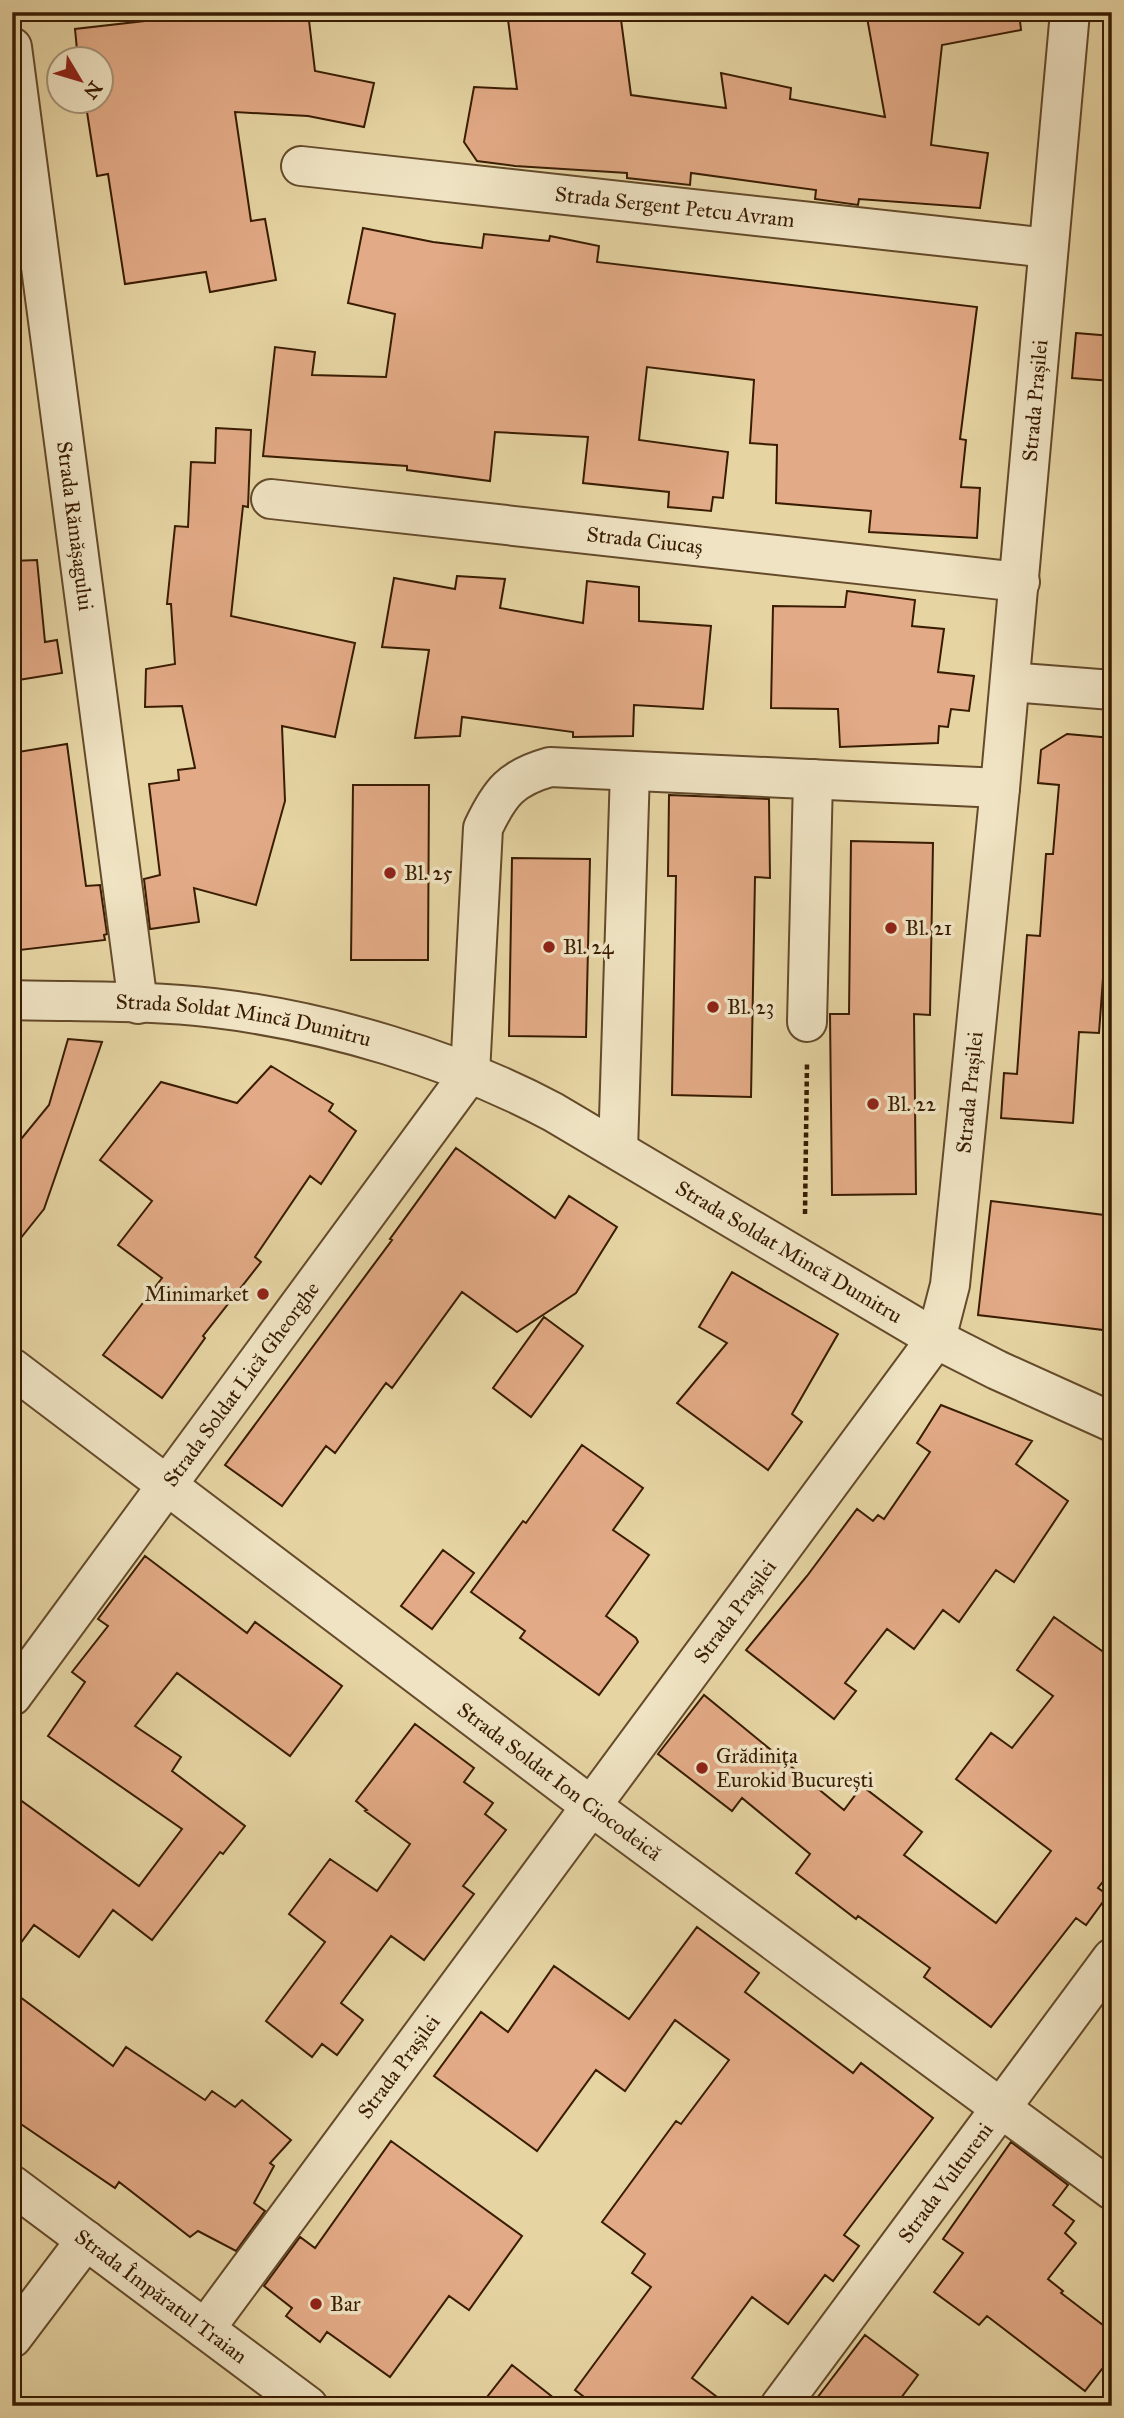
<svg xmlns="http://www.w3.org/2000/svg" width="1124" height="2418" font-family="'IM FELL Great Primer',serif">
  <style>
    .building { fill: #e2aa86; stroke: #391c02; stroke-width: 2 }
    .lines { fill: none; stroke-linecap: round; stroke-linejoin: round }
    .minor-casing { stroke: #644a2a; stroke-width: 42 }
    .path { stroke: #391c02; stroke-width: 4.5; stroke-dasharray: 5 3.5; stroke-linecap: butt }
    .minor { stroke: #efe3c3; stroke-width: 38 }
    .poi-dot { fill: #8f2418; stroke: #efe3c3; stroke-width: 2.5 }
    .labels { text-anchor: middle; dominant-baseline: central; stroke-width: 7; stroke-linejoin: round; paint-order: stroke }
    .street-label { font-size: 21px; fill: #391c02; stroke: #efe3c3 }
    .poi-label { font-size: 21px; fill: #391c02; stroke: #efe3c3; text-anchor: start }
  </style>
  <rect width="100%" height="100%" fill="#e6d4a3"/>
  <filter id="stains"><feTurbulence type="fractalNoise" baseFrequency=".00286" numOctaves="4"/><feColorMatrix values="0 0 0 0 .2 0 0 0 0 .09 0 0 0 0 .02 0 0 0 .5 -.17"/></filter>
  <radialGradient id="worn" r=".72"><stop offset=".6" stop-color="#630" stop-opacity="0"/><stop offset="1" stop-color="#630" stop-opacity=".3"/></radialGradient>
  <path class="building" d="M 224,12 L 308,12 L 315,71 L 374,83 L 364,127 L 308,116 L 235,112 L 251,221 L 265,219 L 276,280 L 210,292 L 206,272 L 125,284 L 108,174 L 97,176 L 87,112 L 84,112 L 83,102 L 102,102 L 102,60 L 78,60 L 75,29 Z
    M 507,12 L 620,12 L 631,95 L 726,108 L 721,73 L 791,88 L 790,99 L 885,117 L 866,12 L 1019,12 L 1021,30 L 942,45 L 931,145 L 988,153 L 980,208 L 859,199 L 858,205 L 815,199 L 816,190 L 691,173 L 690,185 L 627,178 L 627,173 L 515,166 L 477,161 L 464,142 L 474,87 L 517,89 Z
    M 363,228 L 433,242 L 482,248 L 484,234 L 549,241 L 550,236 L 599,246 L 597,262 L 977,307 L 960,439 L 966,440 L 961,487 L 980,488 L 977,538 L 869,532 L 871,511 L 776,503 L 777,445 L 750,443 L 754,380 L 647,367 L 639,440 L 728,452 L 723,498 L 713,497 L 711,511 L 668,507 L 669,492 L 583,483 L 588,437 L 495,432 L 490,481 L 407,470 L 407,466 L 263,456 L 275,347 L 315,352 L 312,375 L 386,377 L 395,314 L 348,303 Z
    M 1076,333 L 1112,336 L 1112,381 L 1072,378 Z
    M 216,428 L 251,430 L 248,507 L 243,506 L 231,616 L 355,643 L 335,737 L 282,726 L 285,801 L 256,905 L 194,888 L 199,922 L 150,929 L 144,879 L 160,875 L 149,784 L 179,780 L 178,770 L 195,768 L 182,706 L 145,707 L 146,669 L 175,664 L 171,604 L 167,604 L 175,526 L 188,527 L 191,462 L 215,463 Z
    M 37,560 L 45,642 L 57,640 L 62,673 L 12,681 L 12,561 Z
    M 457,576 L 505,579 L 500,608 L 583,623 L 587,581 L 639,587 L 639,621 L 711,626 L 703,709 L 634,705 L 633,736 L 573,737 L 573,732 L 462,717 L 460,736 L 415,738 L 429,650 L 382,647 L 394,578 L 455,589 Z
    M 847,591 L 915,600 L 912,626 L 944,629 L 938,672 L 974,676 L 969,711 L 951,709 L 948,727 L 939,726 L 938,743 L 840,747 L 838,709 L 771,708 L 773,606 L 845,607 Z
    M 1067,734 L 1112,738 L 1112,896 L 1109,896 L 1099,1033 L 1079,1032 L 1073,1123 L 1001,1118 L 1004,1073 L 1017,1074 L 1027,935 L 1040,936 L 1046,854 L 1053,854 L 1059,785 L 1038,783 L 1041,750 Z
    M 67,744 L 86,886 L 100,885 L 107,934 L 104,935 L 105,940 L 20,950 L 14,901 L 12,901 L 12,753 Z
    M 353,785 L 429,785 L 428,960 L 351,960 Z
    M 669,795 L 769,799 L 770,878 L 755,877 L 751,1097 L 672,1095 L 676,876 L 668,876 Z
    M 851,841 L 933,843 L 930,1015 L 914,1014 L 916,1194 L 832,1195 L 830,1014 L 849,1014 Z
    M 512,858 L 590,859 L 586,1037 L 509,1036 Z
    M 68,1039 L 102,1042 L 44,1209 L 12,1249 L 12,1150 L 49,1105 Z
    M 271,1066 L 333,1104 L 329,1111 L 356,1131 L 321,1184 L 310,1176 L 255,1257 L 261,1262 L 203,1336 L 205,1338 L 162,1398 L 103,1355 L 162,1278 L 118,1245 L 152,1201 L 100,1160 L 161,1082 L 237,1103 Z
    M 456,1148 L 555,1218 L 569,1196 L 617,1227 L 576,1293 L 517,1332 L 462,1292 L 392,1388 L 386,1383 L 335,1453 L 326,1446 L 282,1506 L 225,1465 L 392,1240 L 390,1239 Z
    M 991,1201 L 1112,1216 L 1112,1331 L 978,1315 Z
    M 732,1272 L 838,1334 L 792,1414 L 802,1422 L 768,1470 L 677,1403 L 727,1343 L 699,1327 Z
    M 544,1317 L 583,1346 L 531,1417 L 493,1388 Z
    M 941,1405 L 1032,1441 L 1016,1464 L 1068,1501 L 1014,1582 L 996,1570 L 959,1622 L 943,1610 L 914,1649 L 887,1629 L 845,1683 L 856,1691 L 834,1719 L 746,1650 L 807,1576 L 857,1509 L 873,1521 L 878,1515 L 884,1519 L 930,1452 L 917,1443 Z
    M 582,1445 L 643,1488 L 613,1530 L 649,1555 L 606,1616 L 636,1638 L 638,1642 L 599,1695 L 520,1638 L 525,1631 L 471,1592 L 523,1521 L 526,1523 Z
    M 443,1550 L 474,1573 L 432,1629 L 401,1606 Z
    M 145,1556 L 247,1633 L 255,1622 L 342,1686 L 290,1756 L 177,1673 L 135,1726 L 181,1757 L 172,1771 L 245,1826 L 223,1854 L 220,1852 L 152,1940 L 113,1910 L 79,1957 L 34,1925 L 12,1955 L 12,1794 L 139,1886 L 182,1829 L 48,1736 L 85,1682 L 72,1672 L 108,1626 L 98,1619 Z
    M 1054,1617 L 1112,1658 L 1112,1870 L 1098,1888 L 1108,1895 L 1086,1925 L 1076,1918 L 991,2027 L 924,1977 L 930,1968 L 858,1916 L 856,1919 L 796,1873 L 810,1854 L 742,1798 L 732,1811 L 658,1754 L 704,1695 L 844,1810 L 862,1786 L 922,1832 L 904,1855 L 996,1923 L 1051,1851 L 956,1779 L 991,1733 L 1012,1748 L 1053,1696 L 1017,1670 Z
    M 415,1724 L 474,1768 L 464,1782 L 493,1803 L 485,1814 L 506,1830 L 463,1886 L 474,1894 L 424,1960 L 391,1936 L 341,2003 L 363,2020 L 337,2055 L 322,2044 L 312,2057 L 266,2021 L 325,1942 L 289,1914 L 330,1859 L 377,1891 L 410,1844 L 365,1811 L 367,1810 L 356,1801 Z
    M 697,1927 L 759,1973 L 745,1992 L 853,2073 L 861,2063 L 933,2118 L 844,2235 L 859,2246 L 833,2281 L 825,2275 L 788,2324 L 752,2297 L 692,2378 L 729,2406 L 596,2406 L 575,2390 L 651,2287 L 632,2273 L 645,2254 L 602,2222 L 676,2121 L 681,2124 L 729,2060 L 675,2020 L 625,2091 L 596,2070 L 537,2151 L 434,2076 L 481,2012 L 508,2032 L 554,1966 L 629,2019 Z
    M 12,1991 L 113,2066 L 126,2047 L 205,2100 L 212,2091 L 235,2107 L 242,2100 L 291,2140 L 270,2163 L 274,2166 L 254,2203 L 265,2211 L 236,2251 L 198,2231 L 190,2237 L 119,2182 L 115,2188 L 12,2118 Z
    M 391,2141 L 522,2236 L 469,2310 L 449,2296 L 390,2377 L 327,2332 L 320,2342 L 286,2316 L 292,2308 L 264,2286 L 300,2237 L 315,2248 Z
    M 1011,2142 L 1068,2185 L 1053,2205 L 1074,2221 L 1065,2233 L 1076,2243 L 1048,2279 L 1063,2291 L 1061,2293 L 1112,2332 L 1112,2356 L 1085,2391 L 987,2316 L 979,2325 L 934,2292 L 963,2253 L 943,2239 Z
    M 865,2335 L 918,2375 L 895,2406 L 811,2406 Z
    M 512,2365 L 564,2406 L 480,2406 Z"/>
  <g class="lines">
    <defs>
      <g id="minor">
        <path id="s1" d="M 12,47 L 138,1004"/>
        <path id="s2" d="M 301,166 L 1048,248"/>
        <path id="s3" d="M 271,499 L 1020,582"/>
        <path d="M 1010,682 L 1112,690"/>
        <path id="s4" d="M 12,1000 C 79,1002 148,1000 214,1008 C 325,1021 454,1059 553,1112 L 936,1339 L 997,1370 L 1112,1422"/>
        <path d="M 807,1022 L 813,779"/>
        <path d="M 618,1150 L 630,771"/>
        <path id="s5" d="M 12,1368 L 591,1806 L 1112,2190"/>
        <path id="s6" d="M 12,1696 L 470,1073 L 483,828 C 500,792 511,778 550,767 L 1000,788"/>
        <path id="s7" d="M 12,2185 L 308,2406"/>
        <path id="s8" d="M 205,2329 L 936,1339 L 950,1285 L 1000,788 L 1070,12"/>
        <path d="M 12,2338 L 86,2240"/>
        <path id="s9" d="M 780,2406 L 1112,1958"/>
      </g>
    </defs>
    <use href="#minor" class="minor-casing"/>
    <path class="path" d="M 805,1214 L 807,1062"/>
    <use href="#minor" class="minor"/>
  </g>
  <g class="poi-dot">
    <circle cx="390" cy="873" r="7"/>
    <circle cx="891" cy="928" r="7"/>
    <circle cx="549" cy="947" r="7"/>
    <circle cx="713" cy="1007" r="7"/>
    <circle cx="873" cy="1104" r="7"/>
    <circle cx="263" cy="1294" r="7"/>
    <circle cx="702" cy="1768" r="7"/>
    <circle cx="316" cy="2304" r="7"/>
  </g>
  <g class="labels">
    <g class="street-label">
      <text stroke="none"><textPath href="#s2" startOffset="376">Strada Sergent Petcu Avram</textPath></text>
      <text stroke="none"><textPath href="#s8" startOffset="2175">Strada Prașilei</textPath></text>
      <text stroke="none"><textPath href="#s1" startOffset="483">Strada Rămășagului</textPath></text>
      <text stroke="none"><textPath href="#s3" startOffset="376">Strada Ciucaș</textPath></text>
      <text stroke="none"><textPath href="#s4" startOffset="233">Strada Soldat Mincă Dumitru</textPath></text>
      <text stroke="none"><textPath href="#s8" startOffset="1480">Strada Prașilei</textPath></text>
      <text stroke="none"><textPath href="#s4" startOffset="833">Strada Soldat Mincă Dumitru</textPath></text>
      <text stroke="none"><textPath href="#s6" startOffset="387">Strada Soldat Lică Gheorghe</textPath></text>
      <text stroke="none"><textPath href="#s8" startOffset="892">Strada Prașilei</textPath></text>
      <text stroke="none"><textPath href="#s5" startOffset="686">Strada Soldat Ion Ciocodeică</textPath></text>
      <text stroke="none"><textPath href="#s8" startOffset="326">Strada Prașilei</textPath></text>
      <text stroke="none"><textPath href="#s9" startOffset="278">Strada Vultureni</textPath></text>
      <text stroke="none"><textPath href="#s7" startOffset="186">Strada Împăratul Traian</textPath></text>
    </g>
    <g class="poi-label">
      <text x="404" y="873">Bl. 25</text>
      <text x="905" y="928">Bl. 21</text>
      <text x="563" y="947">Bl. 24</text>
      <text x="727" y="1007">Bl. 23</text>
      <text x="887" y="1104">Bl. 22</text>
      <text x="249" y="1294" text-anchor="end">Minimarket</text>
      <text x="716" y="1756">Grădinița<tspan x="716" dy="24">Eurokid București</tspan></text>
      <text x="330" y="2304">Bar</text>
    </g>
  </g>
  <rect width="1124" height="2418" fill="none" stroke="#e6d4a3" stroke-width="42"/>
  <rect x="14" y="14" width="1096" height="2390" fill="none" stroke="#391c02" stroke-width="3.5"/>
  <rect x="21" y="21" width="1082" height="2376" fill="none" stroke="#391c02" stroke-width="2"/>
  <g transform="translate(80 80) rotate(128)"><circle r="33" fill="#efe3c3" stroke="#a69376" stroke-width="2"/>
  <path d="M0-5L12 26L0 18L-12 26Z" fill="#8f2418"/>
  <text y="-10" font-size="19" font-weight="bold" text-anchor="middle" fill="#391c02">N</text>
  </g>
  <rect width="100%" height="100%" filter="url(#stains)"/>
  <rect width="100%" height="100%" fill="url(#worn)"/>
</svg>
